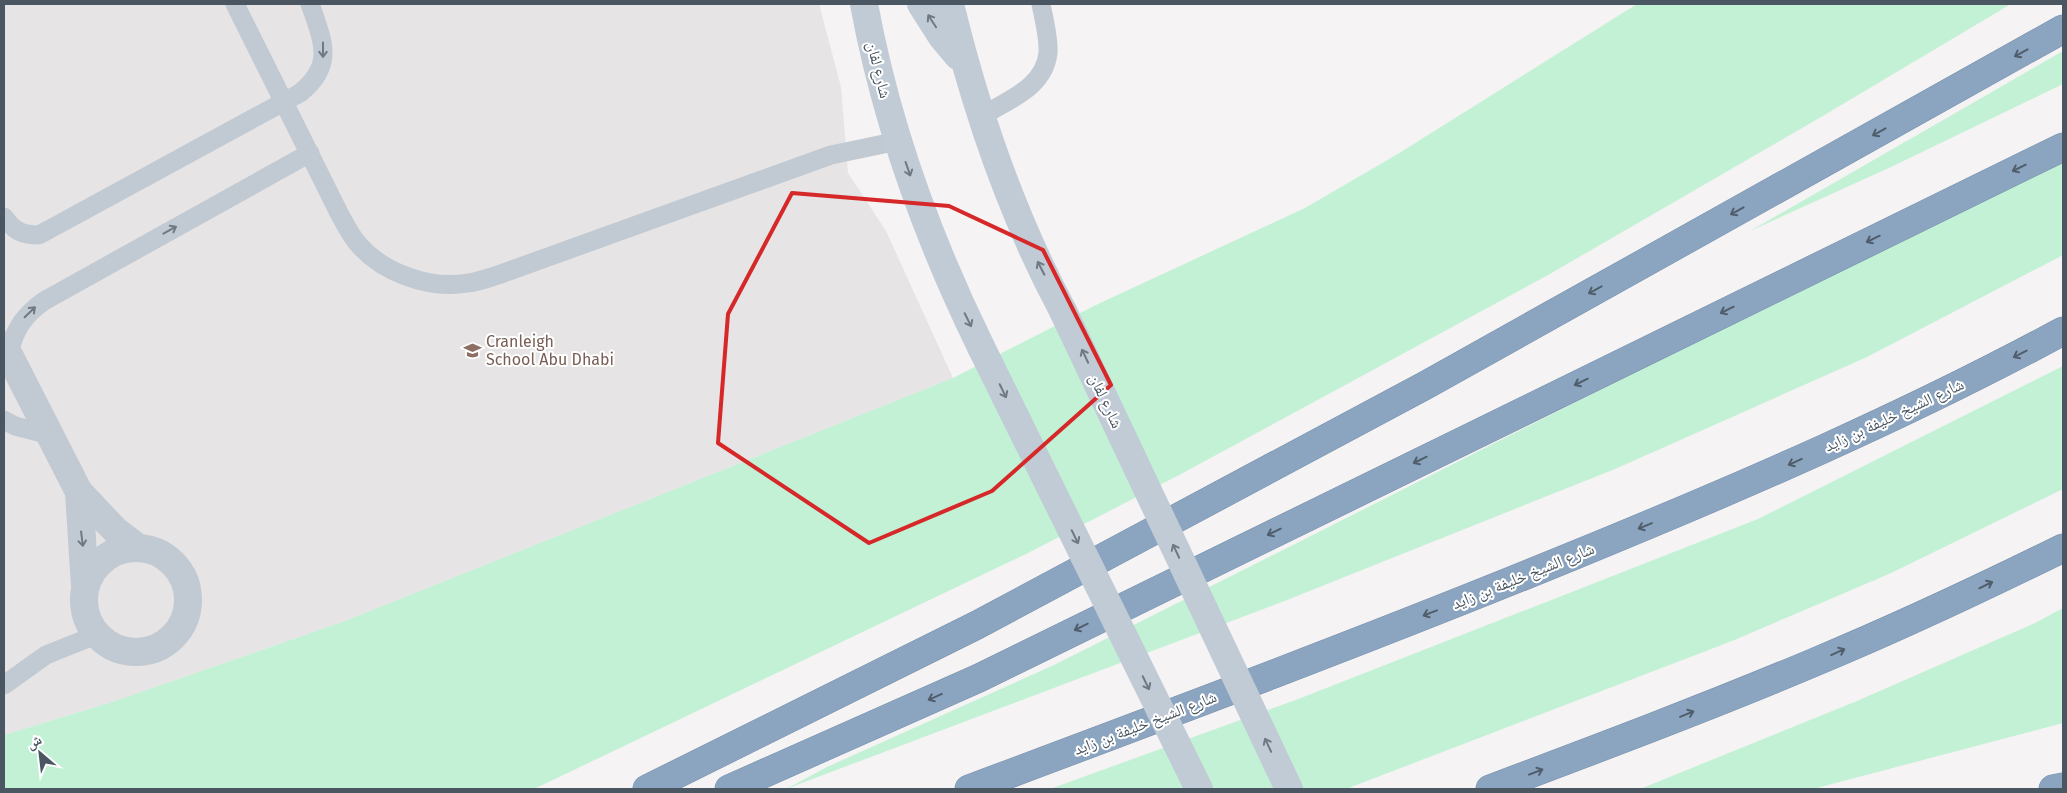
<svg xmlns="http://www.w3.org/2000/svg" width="2067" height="793" font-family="'Fira Sans','Noto Naskh Arabic',sans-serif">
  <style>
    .education { fill: #e6e4e5 }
    .green { fill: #c3f1d5 }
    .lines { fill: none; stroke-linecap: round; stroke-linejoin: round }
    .highway-casing { stroke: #7690ad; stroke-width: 29 }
    .lane { stroke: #c1cad2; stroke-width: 19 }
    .street { stroke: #c1cad2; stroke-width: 28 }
    .secondary { stroke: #c1cbd6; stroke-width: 28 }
    .highway { stroke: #8ba5c1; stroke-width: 28 }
    .secondary-bridge { stroke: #c1cbd6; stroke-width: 28 }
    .oneway { stroke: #6e7984 }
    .oneway2 { stroke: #6e7983 }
    .oneway3 { stroke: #505e6b }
    .marked { fill: none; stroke: #d62828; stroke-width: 4; stroke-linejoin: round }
    .labels { text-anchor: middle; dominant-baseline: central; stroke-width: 4; stroke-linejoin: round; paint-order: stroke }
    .street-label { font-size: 16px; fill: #4a5661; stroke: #fff }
    .education-label { font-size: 16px; fill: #785e54; stroke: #fff; text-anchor: start }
  </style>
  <rect width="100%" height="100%" fill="#f5f3f3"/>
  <path class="education" d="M 4,4 L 819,4 L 841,87 L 848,173 L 886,231 L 953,378 L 345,621 L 112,702 L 4,735 Z"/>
  <path class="green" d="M 1637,4 L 2011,4 L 1821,117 L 1548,275 L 1181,474 L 1030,552 L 534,789 L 4,789 L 4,735 L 112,702 L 345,621 L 953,378 L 1098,304 L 1305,208 L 1401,152 Z
    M 2063,51 L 2063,84 L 1891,167 L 1750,231 Z
    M 2063,161 L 2063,255 L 1867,357 L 1615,469 L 1287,600 L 786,789 L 827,767 L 1054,665 L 1299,542 L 1720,329 Z
    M 2063,366 L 2063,489 L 1889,574 L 1732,641 L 1346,789 L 1050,789 L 1301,698 L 1758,519 Z
    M 2063,608 L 2063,723 L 1813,789 L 1640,789 L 1857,701 L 2035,623 Z"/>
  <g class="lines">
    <defs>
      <path id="highway" d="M 647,789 L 977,625 L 1426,385 L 2063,29
        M 729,789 L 979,678 L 2063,147
        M 969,789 C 1172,713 1375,637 1575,555 C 1741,487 1906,416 2063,331
        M 1490,789 C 1599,748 1708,707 1815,662 C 1899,627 1982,588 2063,548
        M 2053,789 L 2063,787"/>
    </defs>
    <use href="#highway" class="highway-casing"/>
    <path class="lane" d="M 235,4 L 339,213 C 344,222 349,232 355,240 C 379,272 429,290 468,283 C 478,282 488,278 498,275 L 831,155 L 898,141
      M 981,117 C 1006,100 1044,89 1048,53 C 1049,37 1044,20 1041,4
      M 4,217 C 14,231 22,235 39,235 L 300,93 C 335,65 323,41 310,4
      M 9,354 C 14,330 24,315 44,301 L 310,153
      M 4,420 L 15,426 L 50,435
      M 4,685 L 46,655 L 96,635"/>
    <path class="street" d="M 4,345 L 79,492 L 85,586
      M 79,492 L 116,531 L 137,547
      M84 600a52 52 0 1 1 104 0a52 52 0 1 1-104 0Z"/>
    <path class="secondary" d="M 864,4 C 886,123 928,239 981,347
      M 921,4 L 942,37 L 958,56
      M 950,4 C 976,111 1011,214 1063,311"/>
    <use href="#highway" class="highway"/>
    <path class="secondary-bridge" d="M 1063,311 L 1289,789
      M 981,347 L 1199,789"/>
  </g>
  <defs><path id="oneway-shaft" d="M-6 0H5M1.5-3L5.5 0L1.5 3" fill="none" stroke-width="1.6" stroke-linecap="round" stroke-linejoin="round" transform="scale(1.25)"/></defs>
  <g class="oneway">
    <use href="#oneway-shaft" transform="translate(932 21) rotate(-123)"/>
    <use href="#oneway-shaft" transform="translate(908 169) rotate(71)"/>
    <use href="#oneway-shaft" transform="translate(1041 268) rotate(-117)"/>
    <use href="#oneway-shaft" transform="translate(968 320) rotate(64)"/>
    <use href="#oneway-shaft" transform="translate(1085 356) rotate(-115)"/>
    <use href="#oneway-shaft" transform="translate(1003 391) rotate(64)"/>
    <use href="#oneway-shaft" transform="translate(1075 537) rotate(64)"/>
    <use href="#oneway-shaft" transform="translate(1176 551) rotate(-115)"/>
    <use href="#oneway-shaft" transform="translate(1146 683) rotate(64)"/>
    <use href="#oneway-shaft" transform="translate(1268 745) rotate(-115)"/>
  </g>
  <g class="oneway2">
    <use href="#oneway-shaft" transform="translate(323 50) rotate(90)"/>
    <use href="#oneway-shaft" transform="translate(170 230) rotate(-29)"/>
    <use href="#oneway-shaft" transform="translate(30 312) rotate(-44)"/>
    <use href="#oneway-shaft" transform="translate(82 539) rotate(83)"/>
  </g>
  <g class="oneway3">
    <use href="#oneway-shaft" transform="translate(2021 53) rotate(151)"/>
    <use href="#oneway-shaft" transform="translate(1879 132) rotate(151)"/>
    <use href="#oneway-shaft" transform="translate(2019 168) rotate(154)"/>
    <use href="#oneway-shaft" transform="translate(1737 211) rotate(151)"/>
    <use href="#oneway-shaft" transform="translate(1873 239) rotate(154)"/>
    <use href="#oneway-shaft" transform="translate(1595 290) rotate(151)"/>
    <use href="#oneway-shaft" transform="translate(1727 310) rotate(154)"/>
    <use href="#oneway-shaft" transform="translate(2020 354) rotate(153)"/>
    <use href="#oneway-shaft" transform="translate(1581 382) rotate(154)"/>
    <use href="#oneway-shaft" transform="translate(1420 460) rotate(154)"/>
    <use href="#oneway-shaft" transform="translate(1795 462) rotate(156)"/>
    <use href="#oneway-shaft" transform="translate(1645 526) rotate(158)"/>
    <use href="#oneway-shaft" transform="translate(1274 532) rotate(154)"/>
    <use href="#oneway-shaft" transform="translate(1986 585) rotate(-26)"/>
    <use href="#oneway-shaft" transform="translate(1430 613) rotate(159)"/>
    <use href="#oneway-shaft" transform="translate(1081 627) rotate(154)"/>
    <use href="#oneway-shaft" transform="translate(1838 652) rotate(-24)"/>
    <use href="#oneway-shaft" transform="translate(935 697) rotate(156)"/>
    <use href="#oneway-shaft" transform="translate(1687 714) rotate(-22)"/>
    <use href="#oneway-shaft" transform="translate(1536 772) rotate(-21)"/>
  </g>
  <path class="marked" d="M 792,193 L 949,206 L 1043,250 L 1111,385 L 992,491 L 869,543 L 718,443 L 728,314 Z"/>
  <defs>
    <symbol id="school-bare" viewBox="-9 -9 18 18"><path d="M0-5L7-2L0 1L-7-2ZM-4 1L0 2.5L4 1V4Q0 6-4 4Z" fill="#8d6e63" stroke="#fff" stroke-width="2.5" paint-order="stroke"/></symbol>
  </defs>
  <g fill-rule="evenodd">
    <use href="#school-bare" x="460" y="338" width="25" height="25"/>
  </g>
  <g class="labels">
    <g class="street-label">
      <text transform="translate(879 70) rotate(76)">شارع لفان</text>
      <text transform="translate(1106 401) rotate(65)">شارع لفان</text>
      <text transform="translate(1894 415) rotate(-25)">شارع الشيخ خليفة بن زايد</text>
      <text transform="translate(1523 576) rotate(-22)">شارع الشيخ خليفة بن زايد</text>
      <text transform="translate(1145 723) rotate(-21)">شارع الشيخ خليفة بن زايد</text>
    </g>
    <g class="education-label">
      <text x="486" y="341">Cranleigh<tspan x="486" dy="18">School Abu Dhabi</tspan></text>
    </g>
  </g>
  <rect width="2067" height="793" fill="none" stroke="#4a5661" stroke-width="10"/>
  <g transform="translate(40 753) rotate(332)" stroke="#ffffff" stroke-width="4" paint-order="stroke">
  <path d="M0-4L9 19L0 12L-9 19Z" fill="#4a5661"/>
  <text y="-8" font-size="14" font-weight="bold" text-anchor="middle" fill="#4a5661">ش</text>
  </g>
</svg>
